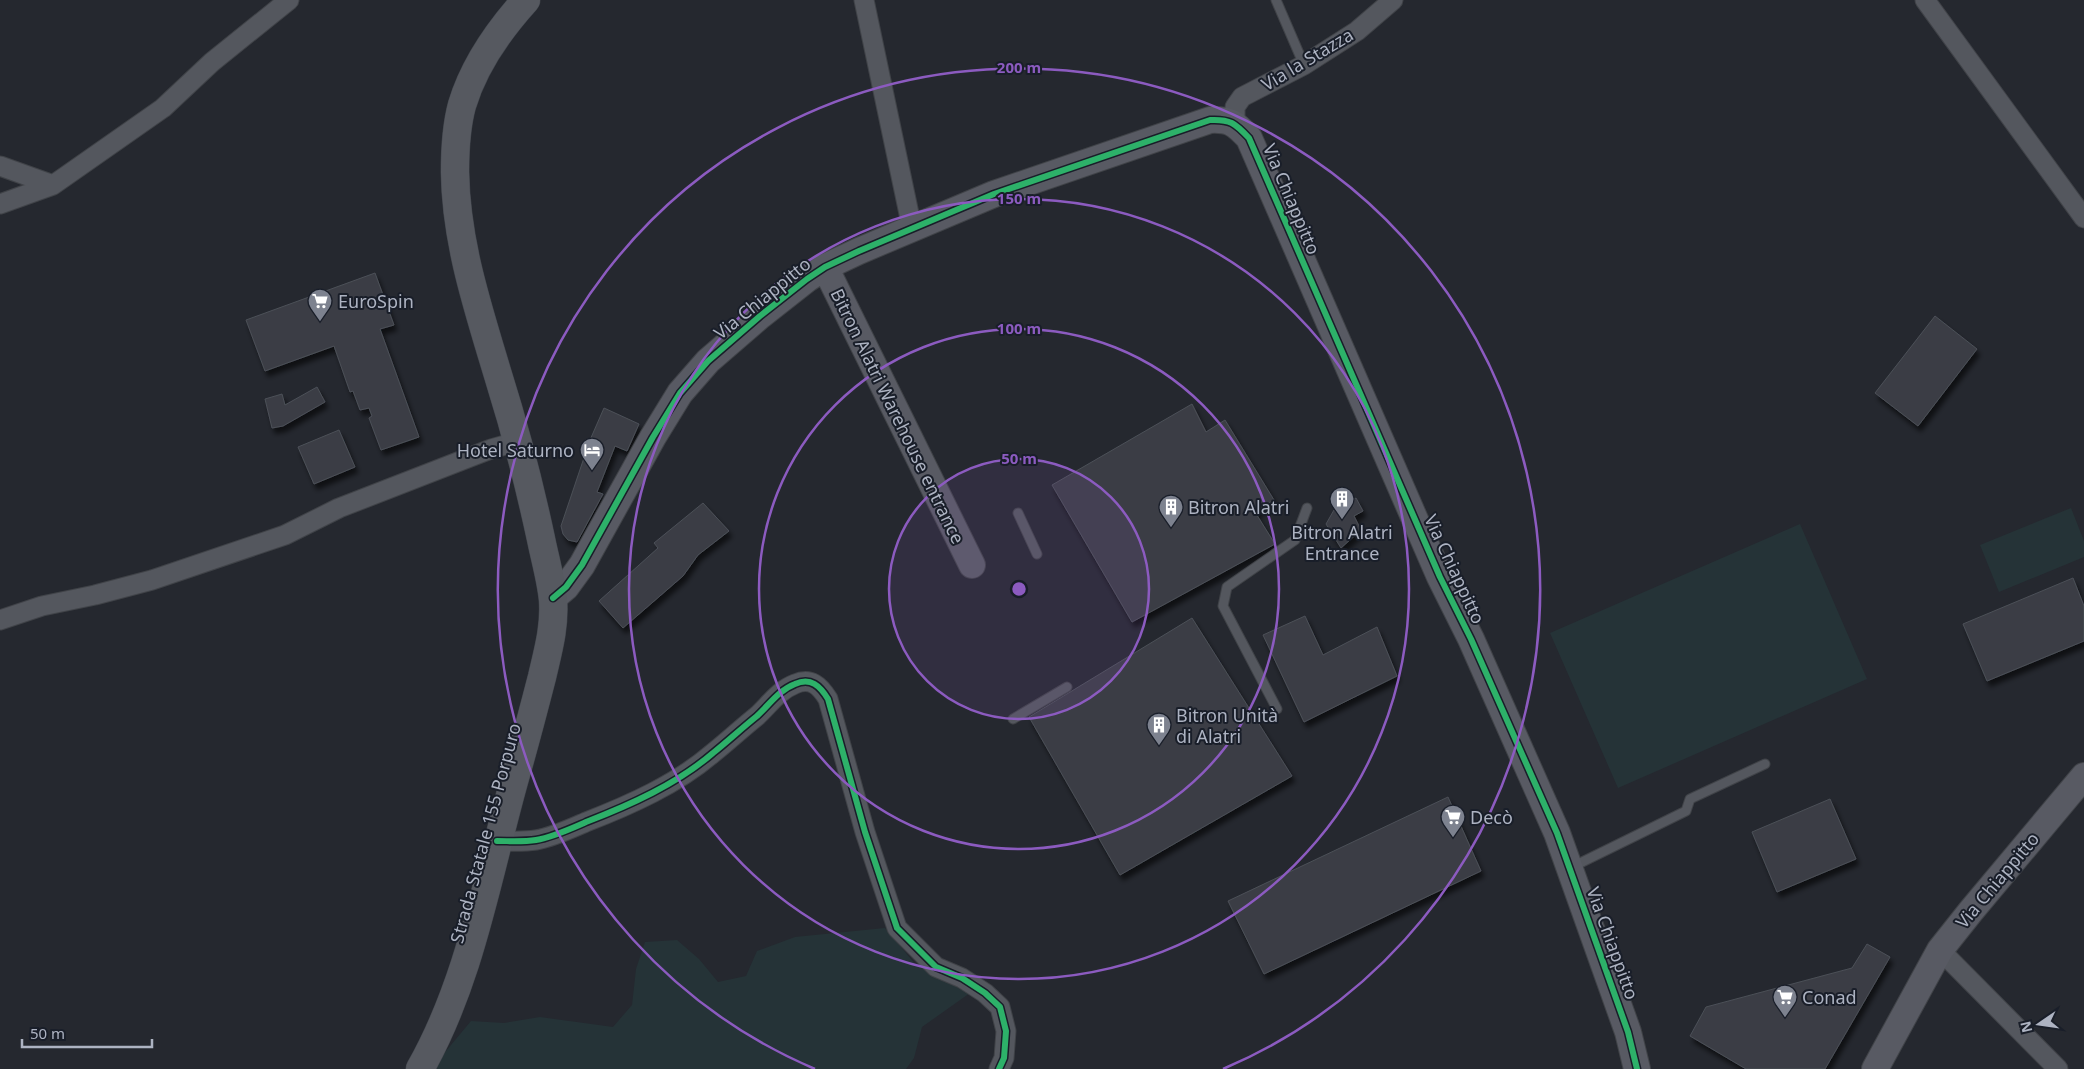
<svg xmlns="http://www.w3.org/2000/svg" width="2084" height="1069" font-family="'Noto Sans',sans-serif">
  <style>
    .green { fill: #253337 }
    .building { fill: #3b3e44; stroke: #4c5058; filter: url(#shadow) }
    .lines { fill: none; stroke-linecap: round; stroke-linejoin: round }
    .lane-casing { stroke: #404348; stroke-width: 11 }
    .street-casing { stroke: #404348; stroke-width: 21 }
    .secondary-casing { stroke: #404348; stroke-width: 28 }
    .primary-casing { stroke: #41454c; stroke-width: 29 }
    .lane { stroke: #54575e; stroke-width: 9 }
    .street { stroke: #54575e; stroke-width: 19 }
    .secondary { stroke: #585a63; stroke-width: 26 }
    .primary { stroke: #565960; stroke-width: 28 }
    .cycleway-casing { stroke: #191e29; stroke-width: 9 }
    .cycleway { stroke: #2db169; stroke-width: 6 }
    .ring { fill: none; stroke: #8c5bc0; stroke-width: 2.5 }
    .labels { text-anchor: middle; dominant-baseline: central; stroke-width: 4; stroke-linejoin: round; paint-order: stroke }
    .street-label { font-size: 18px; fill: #adb3c2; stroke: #191e29 }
    .poi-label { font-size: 18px; fill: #adb3c2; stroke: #191e29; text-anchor: start }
    .centre { fill: #8c5bc0; stroke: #191e29; stroke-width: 2.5 }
    .ring-label { font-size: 15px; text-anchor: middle; font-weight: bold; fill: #8c5bc0; stroke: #191e29; stroke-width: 4; stroke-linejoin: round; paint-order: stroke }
  </style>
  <defs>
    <filter id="shadow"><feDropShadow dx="3" dy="5.5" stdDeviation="2.5" flood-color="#0009"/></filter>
  </defs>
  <rect width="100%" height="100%" fill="#25282f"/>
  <path class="green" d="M 2071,508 L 2084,541 L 2084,557 L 1999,592 L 1980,545 Z
    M 1800,524 L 1867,679 L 1618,788 L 1550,633 Z
    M 885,928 L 916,965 L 970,993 L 922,1027 L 914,1058 L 906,1069 L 431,1069 L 471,1021 L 504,1023 L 540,1017 L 613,1027 L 632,1005 L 636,969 L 645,942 L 677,940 L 699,959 L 718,982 L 746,976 L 757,951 L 795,937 Z"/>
  <path class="building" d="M 375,273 L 394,325 L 380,329 L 419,437 L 381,450 L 369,418 L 372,416 L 369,408 L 360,410 L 353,391 L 350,392 L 334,346 L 265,371 L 246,320 Z
    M 1935,316 L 1977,349 L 1918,426 L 1875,393 Z
    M 317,387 L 325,402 L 283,426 L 272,428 L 265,399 L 282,394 L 285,405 Z
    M 1192,404 L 1206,432 L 1225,420 L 1274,500 L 1255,512 L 1275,544 L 1132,622 L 1052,485 Z
    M 604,408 L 639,424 L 627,451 L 615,446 L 597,492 L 603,494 L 577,542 L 568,540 L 563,534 L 561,526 L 590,440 Z
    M 339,430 L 355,467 L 314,484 L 298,447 Z
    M 1356,498 L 1363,511 L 1354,516 L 1361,530 L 1341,548 L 1326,524 L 1334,510 Z
    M 703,503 L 729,531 L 698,555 L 683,576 L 623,628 L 599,601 L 658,548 L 654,543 Z
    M 2073,578 L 2084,606 L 2084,641 L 1987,681 L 1963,624 Z
    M 1305,616 L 1323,655 L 1377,627 L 1397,676 L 1304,722 L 1263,635 Z
    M 1192,618 L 1292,776 L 1120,875 L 1029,717 Z
    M 1448,797 L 1481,871 L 1264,974 L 1228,901 Z
    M 1830,799 L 1856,859 L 1777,892 L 1752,832 Z
    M 1867,944 L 1890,957 L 1825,1069 L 1746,1069 L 1690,1036 L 1706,1007 L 1852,968 Z"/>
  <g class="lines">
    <defs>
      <path id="lane" d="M 1276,0 L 1304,65
        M 1018,513 L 1037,554
        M 1277,709 L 1223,606 L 1227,587 L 1295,540 L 1307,508
        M 1013,719 L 1067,687
        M 1572,867 L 1686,811 L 1690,799 L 1765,764"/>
      <path id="street" d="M 864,0 L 912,228
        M 1925,0 L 2084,218
        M 1235,124 L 1235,107 L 1242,97 L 1304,65 L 1357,31 L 1393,0
        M 0,166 L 53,185
        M 0,204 L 53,185 L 163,108 L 212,62 L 289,0
        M 0,620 L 42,606 L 95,595 L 152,580 L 285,535 L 339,508 L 491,449 L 519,441
        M 497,841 C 510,841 523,842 536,840 C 553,837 570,829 586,822 C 630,805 677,784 713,753 C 728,741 742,728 757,716 C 769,705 779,690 795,684 C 811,677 820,686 828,699 L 865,832 L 897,928 L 936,967 L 962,978 L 985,993 L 1000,1007 L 1006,1031 L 1004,1058 L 999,1069
        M 1940,950 L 2058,1069"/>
      <path id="secondary" d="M 825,267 L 972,565
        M 553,598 L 566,587 L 582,565 L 653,437 L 680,393 L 708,361 L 760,316 L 807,279 L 825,267 L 859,251 L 994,194 L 1210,120 C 1230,119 1235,123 1249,138 L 1440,577 L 1471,639 L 1557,833 L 1628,1032 L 1637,1069
        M 1875,1069 L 1940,950 L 1971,911 L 2084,776"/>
      <path id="primary" d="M 420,1069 C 470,981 487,878 514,781 C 524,746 533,712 542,677 C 548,651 555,627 553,600 C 551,579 545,559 541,539 C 529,483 515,429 498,375 C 478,308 456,243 455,172 C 455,150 456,127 462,105 C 474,65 498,31 526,0"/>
    </defs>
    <use href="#lane" class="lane-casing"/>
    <use href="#street" class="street-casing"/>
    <use href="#secondary" class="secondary-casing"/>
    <use href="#primary" class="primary-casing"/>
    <use href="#lane" class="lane"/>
    <use href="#street" class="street"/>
    <use href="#secondary" class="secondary"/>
    <use href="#primary" class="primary"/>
    <defs>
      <path id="cycleway" d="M 553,598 L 566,587 L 582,565 L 653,437 L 680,393 L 708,361 L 760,316 L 807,279 L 825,267 L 859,251 L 994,194 L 1210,120 C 1230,119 1235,123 1249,138 L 1440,577 L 1471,639 L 1557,833 L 1628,1032 L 1637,1069
        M 497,841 C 510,841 523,842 536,840 C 553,837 570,829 586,822 C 630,805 677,784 713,753 C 728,741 742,728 757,716 C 769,705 779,690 795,684 C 811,677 820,686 828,699 L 865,832 L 897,928 L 936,967 L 962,978 L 985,993 L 1000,1007 L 1006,1031 L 1004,1058 L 999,1069"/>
    </defs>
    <use href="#cycleway" class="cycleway-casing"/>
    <use href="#cycleway" class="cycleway"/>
  </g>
  <circle cx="1019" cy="589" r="130" fill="#8c5bc0" fill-opacity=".12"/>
  <g class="ring">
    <circle cx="1019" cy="589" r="130"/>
    <circle cx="1019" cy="589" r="260"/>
    <circle cx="1019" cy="589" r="390"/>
    <path d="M815 1069A521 521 0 1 1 1223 1069"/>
  </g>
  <defs>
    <symbol id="supermarket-pin" viewBox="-11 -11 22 30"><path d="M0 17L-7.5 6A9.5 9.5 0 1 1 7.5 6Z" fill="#7d828f" stroke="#191e29"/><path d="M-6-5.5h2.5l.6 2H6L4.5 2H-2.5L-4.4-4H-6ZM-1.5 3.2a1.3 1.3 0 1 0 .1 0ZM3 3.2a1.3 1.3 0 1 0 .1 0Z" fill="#fff"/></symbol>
    <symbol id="hotel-pin" viewBox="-11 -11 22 30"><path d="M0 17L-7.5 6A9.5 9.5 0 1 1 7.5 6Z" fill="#7d828f" stroke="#191e29"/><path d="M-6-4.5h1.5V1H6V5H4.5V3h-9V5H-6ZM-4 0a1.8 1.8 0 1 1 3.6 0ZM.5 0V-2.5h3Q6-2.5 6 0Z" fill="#fff"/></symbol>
    <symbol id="building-pin" viewBox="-11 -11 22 30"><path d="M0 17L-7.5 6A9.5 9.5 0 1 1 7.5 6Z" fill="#7d828f" stroke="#191e29"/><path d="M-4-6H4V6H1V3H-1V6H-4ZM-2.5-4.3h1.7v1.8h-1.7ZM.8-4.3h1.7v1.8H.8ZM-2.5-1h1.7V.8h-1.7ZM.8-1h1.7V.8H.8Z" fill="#fff"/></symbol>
  </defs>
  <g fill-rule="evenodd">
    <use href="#supermarket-pin" x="306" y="287" width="28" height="38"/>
    <use href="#hotel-pin" x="578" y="436" width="28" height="38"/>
    <use href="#building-pin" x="1328" y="485" width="28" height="38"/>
    <use href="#building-pin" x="1157" y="493" width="28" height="38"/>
    <use href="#building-pin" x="1145" y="711" width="28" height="38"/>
    <use href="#supermarket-pin" x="1439" y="803" width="28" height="38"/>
    <use href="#supermarket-pin" x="1771" y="983" width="28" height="38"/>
  </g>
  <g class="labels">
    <g class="street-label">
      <text transform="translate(1307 59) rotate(-31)">Via la Stazza</text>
      <text transform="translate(1292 199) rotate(67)">Via Chiappitto</text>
      <text transform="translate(762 298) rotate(-39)">Via Chiappitto</text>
      <text transform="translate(898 416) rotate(64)">Bitron Alatri Warehouse entrance</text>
      <text transform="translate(1455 569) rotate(65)">Via Chiappitto</text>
      <text transform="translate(485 833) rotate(-75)">Strada Statale 155 Porpuro</text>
      <text transform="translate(1997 880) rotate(-50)">Via Chiappitto</text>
      <text transform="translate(1613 943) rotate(70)">Via Chiappitto</text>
    </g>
    <g class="poi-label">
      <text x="338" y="301">EuroSpin</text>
      <text x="574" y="450" text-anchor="end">Hotel Saturno</text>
      <text x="1188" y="507">Bitron Alatri</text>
      <text x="1342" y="532" text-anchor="middle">Bitron Alatri<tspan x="1342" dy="21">Entrance</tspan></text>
      <text x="1176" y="715">Bitron Unità<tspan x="1176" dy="21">di Alatri</tspan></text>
      <text x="1470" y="817">Decò</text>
      <text x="1802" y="997">Conad</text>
    </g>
  </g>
  <circle cx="1019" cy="589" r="8" class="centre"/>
  <g class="ring-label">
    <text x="1019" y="73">200 m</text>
    <text x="1019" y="204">150 m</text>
    <text x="1019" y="334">100 m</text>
    <text x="1019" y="464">50 m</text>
  </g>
  <g transform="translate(2039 1024) rotate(257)" stroke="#191e29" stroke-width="4" paint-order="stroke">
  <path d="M0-4L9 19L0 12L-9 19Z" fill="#adb3c2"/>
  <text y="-8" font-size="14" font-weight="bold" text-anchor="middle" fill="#adb3c2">N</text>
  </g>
  <path d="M22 1039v8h130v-8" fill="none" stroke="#adb3c2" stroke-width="2.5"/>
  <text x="30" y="1039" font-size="15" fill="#adb3c2" stroke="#191e29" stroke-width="4" paint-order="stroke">50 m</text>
</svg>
